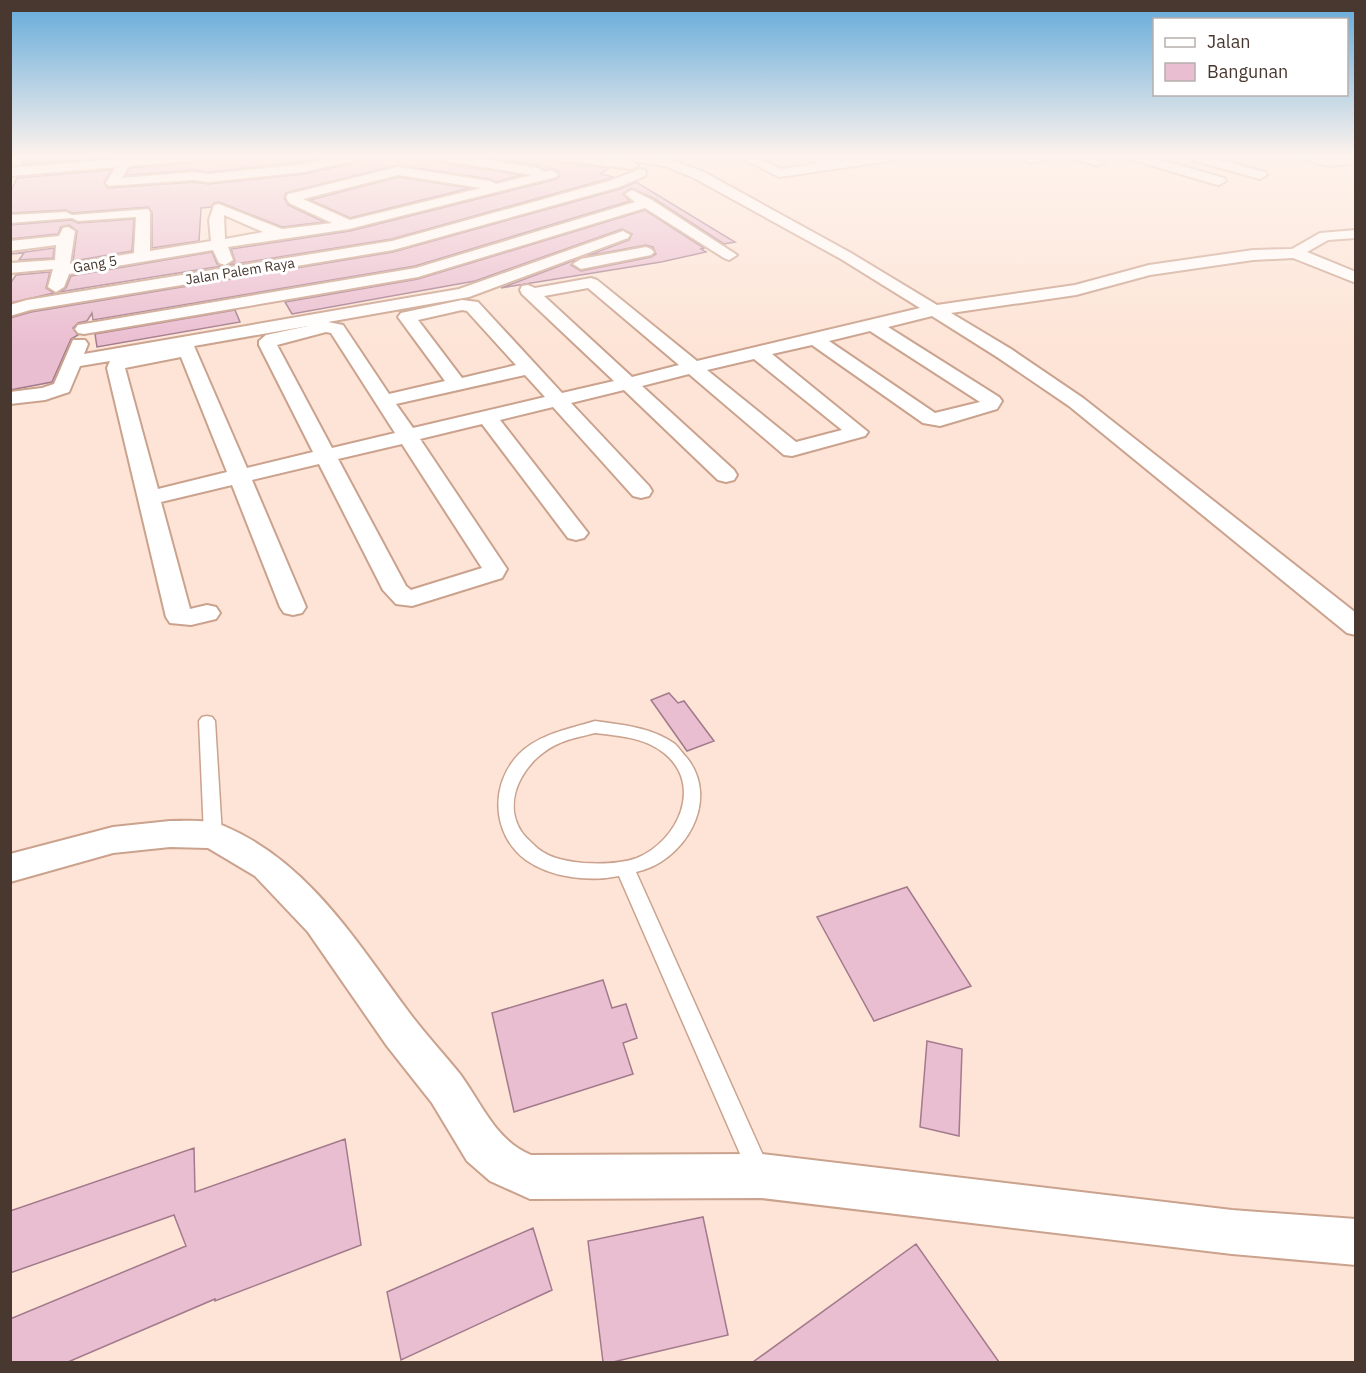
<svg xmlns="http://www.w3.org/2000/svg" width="1366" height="1373" font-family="'IBM Plex Sans',sans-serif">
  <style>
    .building { fill: #eabed1; stroke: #a27a8c; stroke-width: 1.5 }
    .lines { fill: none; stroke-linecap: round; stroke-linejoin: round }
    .lane-casing { stroke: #caa28d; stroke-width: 3 }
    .street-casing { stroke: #caa28d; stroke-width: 4 }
    .lane { fill: #fff; fill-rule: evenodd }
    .street { fill: #fff; fill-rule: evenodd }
    .labels { text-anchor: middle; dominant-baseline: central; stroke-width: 6; stroke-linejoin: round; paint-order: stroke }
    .far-street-label { font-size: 14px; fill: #48382f; stroke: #fff }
  </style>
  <rect width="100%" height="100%" fill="#fde4d6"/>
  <path class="building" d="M 27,154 L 154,154 L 22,165 Z
    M 227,154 L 340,154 L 304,162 L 209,172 L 194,170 L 126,175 L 130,168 L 219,160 Z
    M 372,154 L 428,154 L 429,159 L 434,161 L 521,175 L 496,182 L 490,179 L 397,165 L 286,193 L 284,198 L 288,205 L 324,222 L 282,227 L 219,202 L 214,203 L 211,207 L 201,208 L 199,241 L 152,248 L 152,212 L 148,207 L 72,213 L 66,210 L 10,213 L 10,193 L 17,178 L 112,170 L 104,182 L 108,188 L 194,182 L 209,184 L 305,174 L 369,159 Z
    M 463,154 L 535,154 L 543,160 L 609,168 L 600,174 L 614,177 L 392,239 L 229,265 L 235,261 L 231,249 L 350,231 L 557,179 L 560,175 L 559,172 L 552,168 L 544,170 L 538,166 Z
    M 398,177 L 470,188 L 350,218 L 310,200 Z
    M 636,182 L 735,242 L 724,244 L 653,198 L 631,188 L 623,194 L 630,201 L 415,266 L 93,320 L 92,313 L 87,321 L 78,323 L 73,328 L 78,335 L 71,339 L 52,382 L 10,390 L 10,318 L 31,312 L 393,252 L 620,189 Z
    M 645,210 L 704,248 L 701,249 L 706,252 L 661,262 L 501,288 L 575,260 L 571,265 L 581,271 L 651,257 L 656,254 L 653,247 L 646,245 L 587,256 L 629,240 L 632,234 L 622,229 L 475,281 L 292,314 L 285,302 L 418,279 Z
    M 134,219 L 132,251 L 73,261 L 77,231 L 69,225 L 61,227 L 58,234 L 10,239 L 10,225 L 72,220 L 78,223 Z
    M 54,248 L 53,258 L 19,260 L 24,253 L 11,254 Z
    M 212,252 L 217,264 L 222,266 L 59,292 L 66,288 L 71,276 Z
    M 50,272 L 46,288 L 54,293 L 10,303 L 10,284 L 16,275 Z
    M 235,310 L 240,322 L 97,347 L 95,334 Z
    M 669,693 L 678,703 L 684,701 L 714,741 L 687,751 L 651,700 Z
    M 907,887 L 971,986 L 874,1021 L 817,917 Z
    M 603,980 L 612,1008 L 626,1004 L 637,1038 L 623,1043 L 633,1074 L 514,1112 L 492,1013 Z
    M 927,1041 L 962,1049 L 959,1136 L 920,1127 Z
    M 345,1139 L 361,1245 L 215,1301 L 215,1299 L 68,1362 L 10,1362 L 10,1319 L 186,1246 L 174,1215 L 10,1273 L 10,1211 L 194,1148 L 195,1192 Z
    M 703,1217 L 728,1335 L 613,1362 L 603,1362 L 588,1241 Z
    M 533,1228 L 552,1290 L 401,1360 L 387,1292 Z
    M 916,1244 L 999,1362 L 753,1362 Z"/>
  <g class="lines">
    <defs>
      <path id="lane" d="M 207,716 L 212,717 L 215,721 L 222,835 L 219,840 L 213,842 L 207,840 L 204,835 L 199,721 L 202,717 Z
        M 595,721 C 623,725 651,727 675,744 C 679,748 683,754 687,758 C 721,801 684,862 636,872 L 770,1171 L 767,1179 L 759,1182 L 751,1179 L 619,876 C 590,882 551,878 526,860 C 491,834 490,784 519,754 C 539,734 569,729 595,721 ZM 595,733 C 619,736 644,737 664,753 C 704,785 678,841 637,858 C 620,864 601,864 583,863 C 565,861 546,858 533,844 C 529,840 524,836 521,831 C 500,797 528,756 560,743 C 571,738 584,736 595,733 Z"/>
      <path id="street" d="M 178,154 L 225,154 L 219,158 L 129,166 L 122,178 L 194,172 L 209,174 L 304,164 L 349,154 L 370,154 L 368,157 L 304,172 L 209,182 L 194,180 L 108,186 L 106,183 L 116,167 L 10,176 L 10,168 Z
        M 430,154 L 450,154 L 538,168 L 544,172 L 551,170 L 558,174 L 556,177 L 349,229 L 228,247 L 233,260 L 225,265 L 219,263 L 213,250 L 69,274 L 64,287 L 56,292 L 48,287 L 53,269 L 10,273 L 10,263 L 55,260 L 56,245 L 10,251 L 10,241 L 59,236 L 63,228 L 68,227 L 75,231 L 70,264 L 134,253 L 136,217 L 78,221 L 72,218 L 10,223 L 10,215 L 66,212 L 72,215 L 148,209 L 150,212 L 150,251 L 211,241 L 209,220 L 214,205 L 219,204 L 282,229 L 332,223 L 289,203 L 286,197 L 288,194 L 398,167 L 490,181 L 496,184 L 532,175 L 435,159 L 431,158 ZM 398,175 L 481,188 L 350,220 L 303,199 ZM 224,215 L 263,232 L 225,239 Z
        M 537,154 L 572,154 L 632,161 L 638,165 L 632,169 L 543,158 Z
        M 607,154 L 635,154 L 668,159 L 704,172 L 851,253 L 937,305 L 1075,285 L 1149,265 L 1253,250 L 1292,249 L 1320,233 L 1356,230 L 1356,238 L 1328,240 L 1307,252 L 1356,272 L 1356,283 L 1293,258 L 1253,260 L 1150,275 L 1076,295 L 951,313 L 1011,349 L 1083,398 L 1356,613 L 1356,635 L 1347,633 L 1069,406 L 997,357 L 932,316 L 888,327 L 999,397 L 1002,401 L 997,409 L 940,426 L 923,423 L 812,345 L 772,354 L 868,432 L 865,436 L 792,456 L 784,455 L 689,374 L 642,386 L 734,470 L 737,475 L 734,480 L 726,482 L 718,480 L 624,390 L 571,403 L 649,486 L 652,491 L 649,496 L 641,498 L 633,496 L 553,407 L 500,420 L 588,533 L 584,538 L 576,540 L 568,538 L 482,424 L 420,439 L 507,569 L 502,578 L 412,606 L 396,604 L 383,590 L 319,464 L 252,480 L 306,607 L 302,613 L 293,615 L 284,613 L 280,607 L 232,485 L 161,502 L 190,609 L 207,605 L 216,607 L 220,613 L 216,619 L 191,625 L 170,623 L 166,617 L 107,368 L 110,361 L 80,366 L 69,392 L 45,400 L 10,404 L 10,392 L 42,388 L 54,384 L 73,340 L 85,340 L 88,344 L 84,354 L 459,289 L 623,231 L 630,235 L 628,238 L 469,297 L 328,322 L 343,325 L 389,394 L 445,381 L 398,317 L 401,313 L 462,300 L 478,302 L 562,393 L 614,381 L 522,294 L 520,290 L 522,286 L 528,285 L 535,288 L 591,278 L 597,280 L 697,361 L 920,308 L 841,259 L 694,178 L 665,166 L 613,158 ZM 588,288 L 679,365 L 632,377 L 544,296 ZM 462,310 L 467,311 L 516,365 L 462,378 L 418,320 ZM 308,326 L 266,335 L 259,341 L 259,345 L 313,452 L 247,468 L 194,346 ZM 870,331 L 980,402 L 935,413 L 829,341 ZM 326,332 L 331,333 L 395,433 L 332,448 L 277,345 ZM 181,357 L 227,472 L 158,489 L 125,368 ZM 754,359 L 842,430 L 796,442 L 707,370 ZM 525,375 L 545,397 L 413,428 L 396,404 ZM 402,444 L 482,568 L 411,590 L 406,586 L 338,459 Z
        M 734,154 L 749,154 L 781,169 L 820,163 L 803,157 L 801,154 L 818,154 L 837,161 L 886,154 L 916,154 L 910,158 L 779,177 Z
        M 1010,154 L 1057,154 L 1055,157 L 1031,163 Z
        M 1066,154 L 1084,154 L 1104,162 L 1098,166 L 1068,157 Z
        M 1121,154 L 1140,154 L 1224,178 L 1226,181 L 1219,185 L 1214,184 L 1123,157 Z
        M 1199,154 L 1265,172 L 1267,175 L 1260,179 L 1195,161 L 1193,158 Z
        M 1291,154 L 1312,154 L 1330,158 L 1356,155 L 1356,163 L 1330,166 L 1293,157 Z
        M 640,169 L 645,170 L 646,173 L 645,176 L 619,187 L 393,250 L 30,310 L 10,316 L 10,305 L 27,300 L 392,241 L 609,181 Z
        M 632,190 L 652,200 L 737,255 L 729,260 L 724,258 L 645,208 L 418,277 L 84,334 L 78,333 L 75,329 L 78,325 L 84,324 L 416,268 L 635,202 L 625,194 Z
        M 646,247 L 651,249 L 654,252 L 651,255 L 581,269 L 573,264 L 581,259 Z
        M 170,821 C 187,821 208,819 224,826 C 309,862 358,944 411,1015 C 426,1035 444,1054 460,1074 C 482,1104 495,1140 531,1155 L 761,1154 L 1232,1210 L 1356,1219 L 1356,1265 L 1232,1254 L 761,1198 L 530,1199 L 490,1181 L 467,1161 L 432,1103 L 387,1046 L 308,932 L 255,876 L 208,848 L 170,847 L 113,853 L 10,882 L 10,854 L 113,827 Z"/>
    </defs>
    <use href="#lane" class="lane-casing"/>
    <use href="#street" class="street-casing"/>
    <use href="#lane" class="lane"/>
    <use href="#street" class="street"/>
  </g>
  <linearGradient id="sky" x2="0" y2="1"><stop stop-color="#62aada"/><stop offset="0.45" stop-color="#fef3ed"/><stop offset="1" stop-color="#fef3ed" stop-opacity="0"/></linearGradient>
  <rect width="1366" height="346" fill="url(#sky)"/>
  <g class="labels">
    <g class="far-street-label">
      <text transform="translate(95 264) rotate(-10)">Gang 5</text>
      <text transform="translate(240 271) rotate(-9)">Jalan Palem Raya</text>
    </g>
  </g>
  <rect width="1366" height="1373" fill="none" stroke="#48382f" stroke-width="24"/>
  <rect x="1153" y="18" width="195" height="78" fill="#ffffff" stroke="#b6afac" stroke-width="1.5"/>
  <rect x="1165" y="38" width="30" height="9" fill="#ffffff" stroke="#b6afac" stroke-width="1.5"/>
  <text x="1207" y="48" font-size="18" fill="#48382f">Jalan</text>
  <rect x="1165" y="63" width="30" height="18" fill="#eabed1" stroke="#b6afac" stroke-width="1.5"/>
  <text x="1207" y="78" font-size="18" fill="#48382f">Bangunan</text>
</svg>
